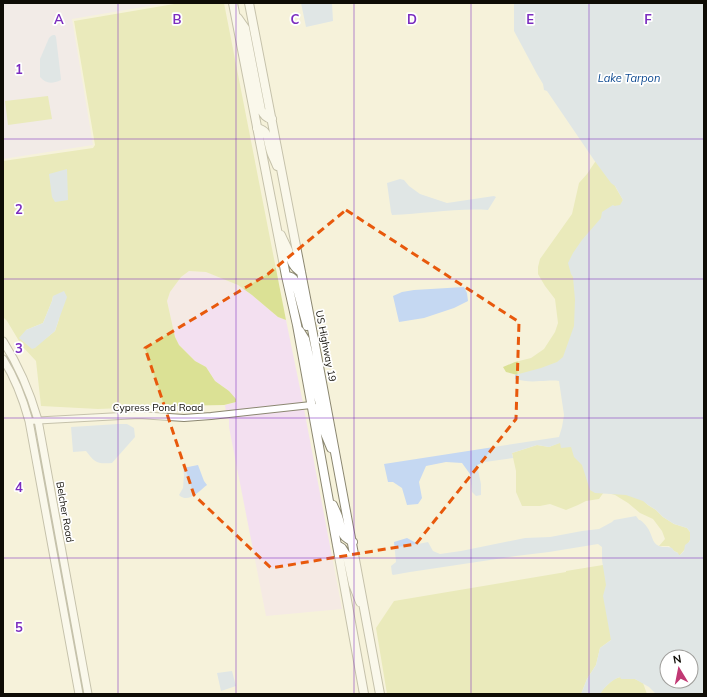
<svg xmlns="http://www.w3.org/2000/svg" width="707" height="697" font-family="Mulish,sans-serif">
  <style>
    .commercial { fill: #f3e0f0 }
    .education { fill: #ede2f6 }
    .green { fill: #dbe195; fill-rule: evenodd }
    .water { fill: #c5d8f2; fill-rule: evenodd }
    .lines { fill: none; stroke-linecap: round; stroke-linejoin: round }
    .tertiary-casing { stroke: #8b8771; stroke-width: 8 }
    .secondary-casing { stroke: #8b8771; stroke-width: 9 }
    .trunk-casing { stroke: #8b8771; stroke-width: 10 }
    .tertiary { stroke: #fff; stroke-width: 6 }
    .secondary { stroke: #fff; stroke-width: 7 }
    .trunk { stroke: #fff; stroke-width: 8 }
    .marked { fill: none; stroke: #e8590c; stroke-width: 3; stroke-dasharray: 8 5; stroke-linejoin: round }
    .grid { fill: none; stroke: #7b2cbf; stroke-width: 1; stroke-opacity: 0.55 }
    .labels { text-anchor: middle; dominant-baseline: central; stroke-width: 3.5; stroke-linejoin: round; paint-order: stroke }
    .street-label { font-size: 10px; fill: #0e0c05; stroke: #fff }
    .water-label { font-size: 11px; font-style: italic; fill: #0a478f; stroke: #fff }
    .grid-label { font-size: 13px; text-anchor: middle; font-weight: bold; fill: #7b2cbf; stroke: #fff; stroke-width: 3.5; stroke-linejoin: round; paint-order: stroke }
  </style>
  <rect width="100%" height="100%" fill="#f6f2da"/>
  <path class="commercial" d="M 189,271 L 206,272 L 238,285 L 252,295 L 278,317 L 286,320 L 303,403 L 226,412 L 225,405 L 236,402 L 229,391 L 215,381 L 206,367 L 195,361 L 179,345 L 175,337 L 167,301 L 170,292 L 181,277 Z
    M 304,409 L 342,609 L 266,616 L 229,427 L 229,417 Z"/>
  <path class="education" d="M 3,3 L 167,3 L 72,19 L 93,145 L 3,159 Z"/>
  <path class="green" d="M 180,3 L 224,3 L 286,320 L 278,317 L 252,295 L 238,285 L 206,272 L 189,271 L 181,277 L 170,292 L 167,301 L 175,337 L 179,345 L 195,361 L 206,367 L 215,381 L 229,391 L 236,399 L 236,402 L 224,405 L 174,406 L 98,409 L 41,406 L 36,361 L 22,346 L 7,321 L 3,317 L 3,161 L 93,148 L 95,145 L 74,21 ZM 53,296 L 59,319 L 55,331 L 45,339 L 26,330 L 43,323 L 52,301 Z
    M 48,96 L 52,119 L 8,125 L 5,101 Z
    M 597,159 L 612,177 L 616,188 L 623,200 L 618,212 L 615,212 L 614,205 L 582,281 L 572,363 L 521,376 L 506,372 L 503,367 L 515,362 L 531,358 L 544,349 L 555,332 L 558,323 L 555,299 L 545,286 L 538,274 L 538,267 L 540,259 L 572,214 L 579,183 L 587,174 Z
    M 571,438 L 624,482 L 648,505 L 656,510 L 663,517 L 674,524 L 687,528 L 690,532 L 690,540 L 686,548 L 680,555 L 678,555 L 678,553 L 674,551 L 669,546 L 659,546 L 665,539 L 662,531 L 653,519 L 640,513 L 628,503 L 615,495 L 604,492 L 599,499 L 586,501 L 578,505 L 566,510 L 550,504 L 540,506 L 522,506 L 516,492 L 516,471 L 512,453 L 537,445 L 549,447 Z
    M 609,564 L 611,640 L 600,648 L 596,665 L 587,679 L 581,694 L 387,694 L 376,628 L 394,601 L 566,572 L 566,571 Z
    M 627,675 L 643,683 L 647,694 L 600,694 L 603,689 L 614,679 Z"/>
  <path class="water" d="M 301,3 L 332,3 L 333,21 L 306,27 Z
    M 514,3 L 704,3 L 704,694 L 656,694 L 649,687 L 635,679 L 621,679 L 620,677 C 611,680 605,687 600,694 L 581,694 L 587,679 L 596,665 L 600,648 L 611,640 L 603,596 L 606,585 L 602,560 L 602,547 L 598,544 L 549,552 L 516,556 L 410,572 L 393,575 L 392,574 L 391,566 L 396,562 L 394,542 L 407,538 L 418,544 L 428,542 L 433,551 L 440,554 L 461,551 L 525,538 L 550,537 L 582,531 L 599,529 L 612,522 L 614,520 L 636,516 L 639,520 L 640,520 C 643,522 645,524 647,527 C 652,533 652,544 659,546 C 664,548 668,546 672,548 L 674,551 L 678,553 L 679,555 L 680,555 L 684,551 L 685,545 L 689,542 L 690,540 L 690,532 L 687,528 L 674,524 L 663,517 L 656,510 L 648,505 L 643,501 L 626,495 L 595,493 L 590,490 L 582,465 L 574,457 L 571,447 L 561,448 L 560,443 L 549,447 L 537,445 L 512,453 L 513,458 L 485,462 L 477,465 L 481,484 L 481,495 L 476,496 L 472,492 L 470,474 L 462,463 L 446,462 L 426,466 L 419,482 L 422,498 L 418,504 L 407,505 L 402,488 L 393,482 L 388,482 L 384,464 L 559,437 L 562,427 L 564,415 L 559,381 C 553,380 547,381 540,381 C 531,382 523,381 515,379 L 515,375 L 541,368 L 557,362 L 563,357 L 574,326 L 575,300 L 573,277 L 571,274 L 568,263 L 573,253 L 582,240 L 601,218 L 602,212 L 613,205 L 614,206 L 620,205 L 623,200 L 615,186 L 611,183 L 594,160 L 547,91 L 544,90 L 543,84 L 537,74 L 514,31 ZM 667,657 L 691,657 L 691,681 L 667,681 Z
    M 53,35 L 55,35 L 56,37 L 61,79 L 61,80 C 52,84 46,84 40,77 L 40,59 L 49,38 L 51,36 Z
    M 67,169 L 68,200 L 55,202 L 52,197 L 49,174 Z
    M 400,179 L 404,180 L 409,186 L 420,194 L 447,203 L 494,196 L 496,197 L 488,210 C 456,208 424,214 392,215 L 391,212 L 387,183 Z
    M 464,287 L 467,293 L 468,301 L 454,308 L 424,318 L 399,322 L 393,296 L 402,292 L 414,290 Z
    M 64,291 L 67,297 L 59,319 L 55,331 L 35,348 L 32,349 L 19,338 L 26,330 L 43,323 L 52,301 L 53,296 Z
    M 118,424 L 127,424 L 134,428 L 135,437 L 112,463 C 97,464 95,463 86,451 L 73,452 L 71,427 Z
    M 198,465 L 204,481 L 207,485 C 199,491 188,504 179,495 L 183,488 L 184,475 L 183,468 Z
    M 232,671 L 236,686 L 221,691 L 217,673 Z"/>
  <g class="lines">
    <defs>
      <path id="tertiary" d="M 29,421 L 139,415 L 184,418 L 211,416 L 311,405"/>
      <path id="secondary" d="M 3,341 C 19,366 30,392 38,420 L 88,694
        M 3,359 C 15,378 23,399 29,421 L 79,694"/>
      <path id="trunk" d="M 233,3 L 286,276 L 297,325 L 364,694
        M 249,3 L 313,334 L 380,694
        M 238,18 L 245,28 L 261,110 C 264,115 266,118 272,119
        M 257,128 C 269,131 267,138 270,148 C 271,154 275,160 277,166
        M 281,235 C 283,240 286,245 288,250 C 291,260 292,267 301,272
        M 286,276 C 290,276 293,277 295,281 L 307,326
        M 300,331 L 305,339 L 318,396 L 320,404 L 326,414
        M 311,405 L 318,412 L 322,418 L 324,431 L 331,448
        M 333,505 C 335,510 338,515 339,520 C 343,533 340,535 353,542
        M 337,545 L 342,548 L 347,556 L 353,584 L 360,602"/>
    </defs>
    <use href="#tertiary" class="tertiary-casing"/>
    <use href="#secondary" class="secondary-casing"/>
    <use href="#trunk" class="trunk-casing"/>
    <use href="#tertiary" class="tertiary"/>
    <use href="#secondary" class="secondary"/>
    <use href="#trunk" class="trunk"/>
  </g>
  <path d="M0 0H707V697H0ZM 346,210 L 519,322 L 516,419 L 416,544 L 271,568 L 194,495 L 145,348 L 268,274 Z" fill="#f6f2da" fill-opacity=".55" fill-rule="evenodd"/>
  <path class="marked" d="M 346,210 L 519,322 L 516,419 L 416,544 L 271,568 L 194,495 L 145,348 L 268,274 Z"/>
  <path class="grid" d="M 118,3 L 118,694M 236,3 L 236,694M 354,3 L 354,694M 471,3 L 471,694M 589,3 L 589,694M 3,139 L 704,139M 3,279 L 704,279M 3,418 L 704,418M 3,558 L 704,558"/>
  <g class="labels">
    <g class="street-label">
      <text transform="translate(326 346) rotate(79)">US Highway 19</text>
      <text x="158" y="407">Cypress Pond Road</text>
      <text transform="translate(65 512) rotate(80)">Belcher Road</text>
    </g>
    <g class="water-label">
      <text x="629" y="78">Lake Tarpon</text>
    </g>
  </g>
  <g class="grid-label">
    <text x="59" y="24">A</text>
    <text x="177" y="24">B</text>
    <text x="295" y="24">C</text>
    <text x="412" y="24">D</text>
    <text x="530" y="24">E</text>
    <text x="648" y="24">F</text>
    <text x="19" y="74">1</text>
    <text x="19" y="214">2</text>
    <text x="19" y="353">3</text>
    <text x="19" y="492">4</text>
    <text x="19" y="632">5</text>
  </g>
  <rect width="707" height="697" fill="none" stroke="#0e0c05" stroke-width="8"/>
  <g transform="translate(679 669) rotate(350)"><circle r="19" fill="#ffffff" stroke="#9f9e9b"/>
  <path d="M0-3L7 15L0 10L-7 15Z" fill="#c13874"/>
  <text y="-6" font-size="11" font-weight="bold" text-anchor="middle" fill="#0e0c05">N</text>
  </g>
</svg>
